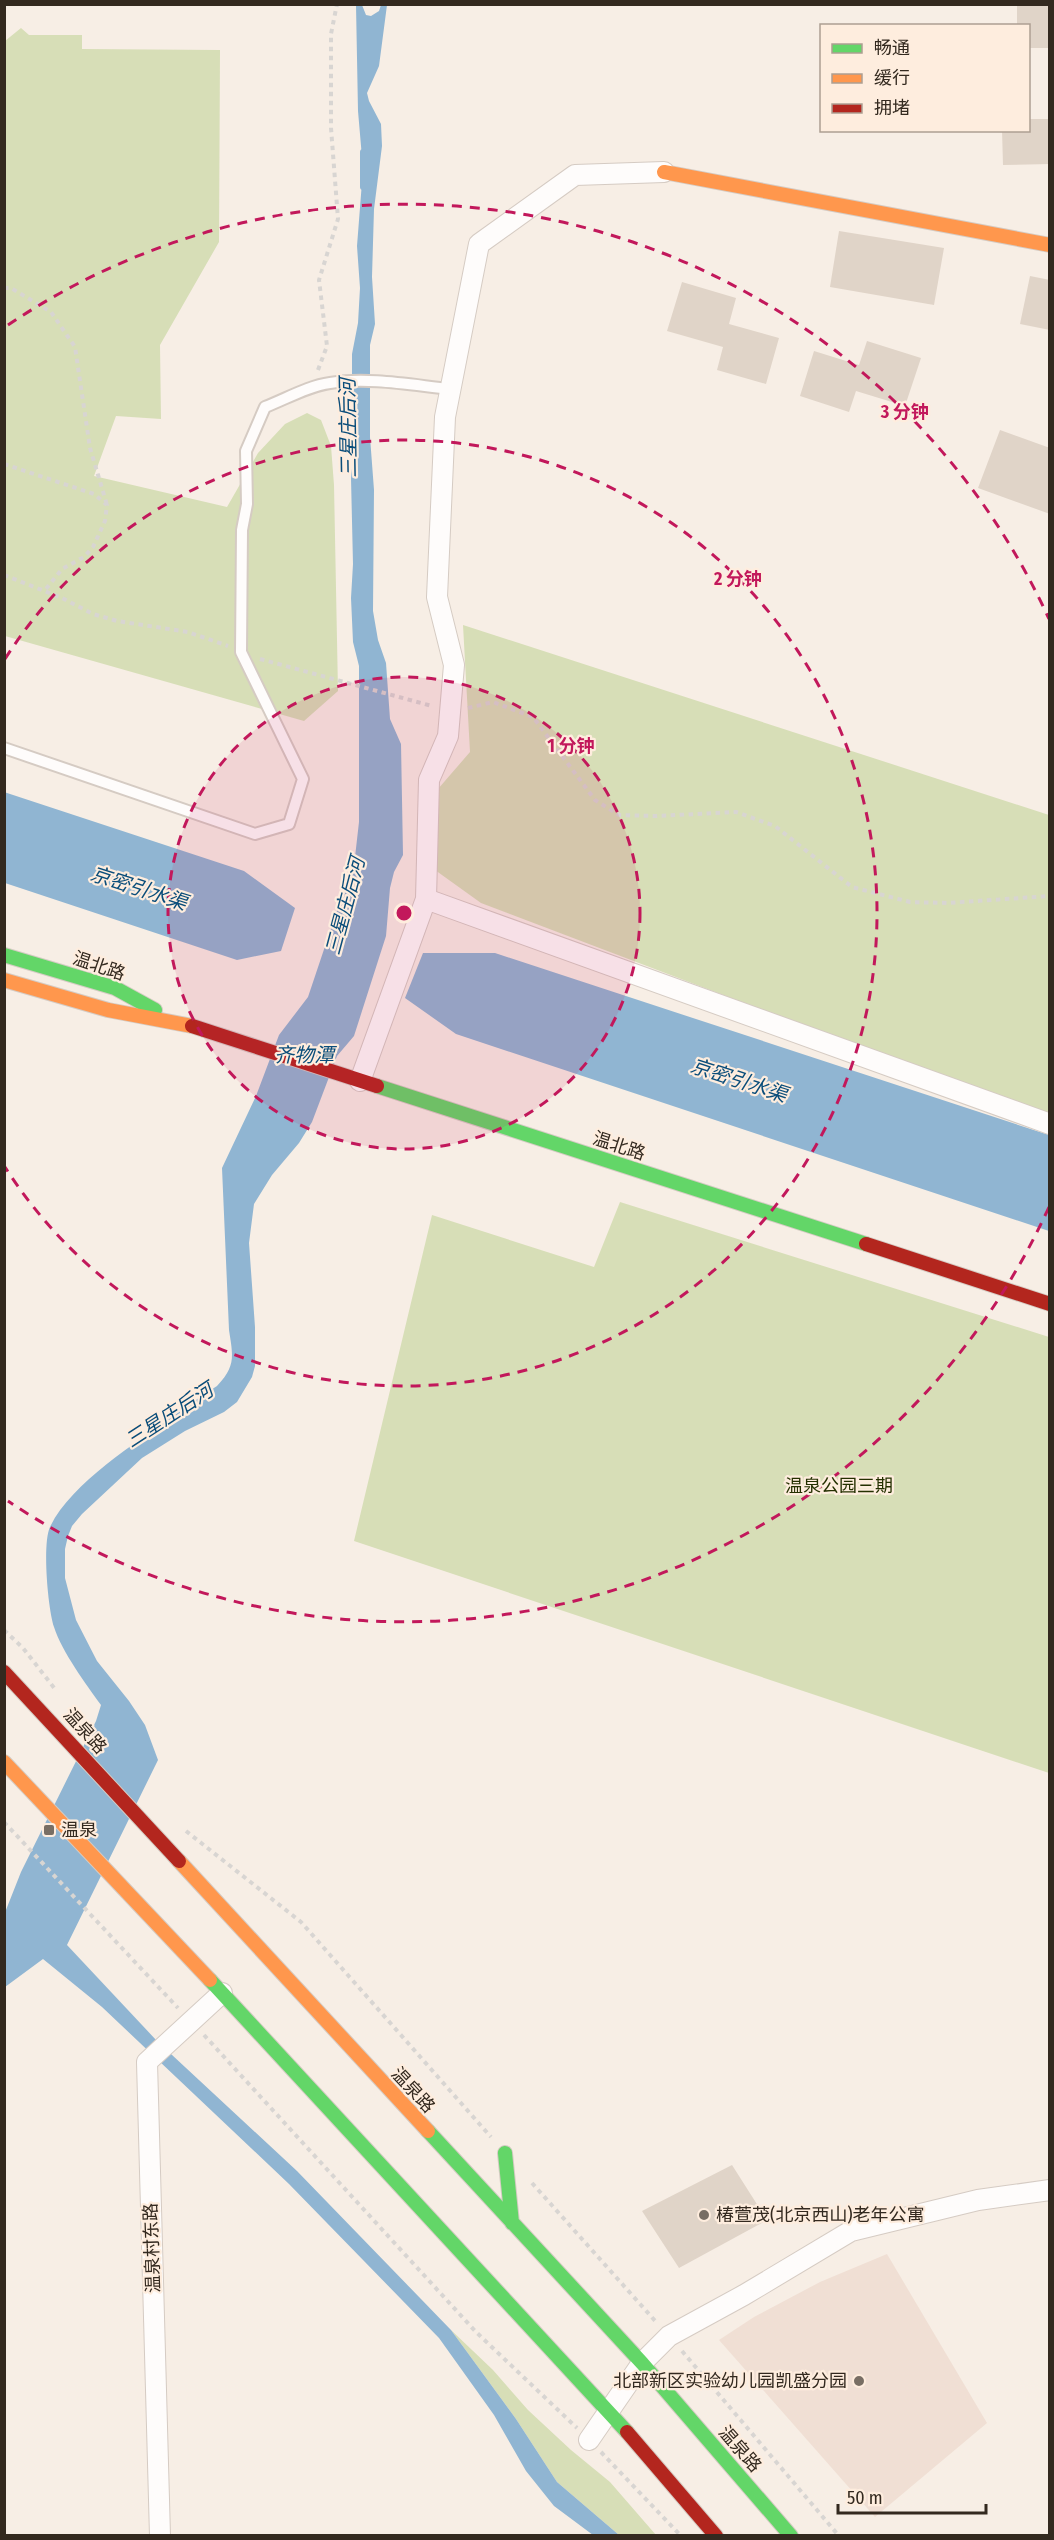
<svg xmlns="http://www.w3.org/2000/svg" width="1054" height="2540" font-family="'Fira Sans Condensed','Noto Sans SC',sans-serif">
  <style>
    .education { fill: #f0dfd4 }
    .green { fill: #d7deb7 }
    .water { fill: #90b5d2 }
    .lines { fill: none; stroke-linecap: round; stroke-linejoin: round }
    .stream { stroke: #90b5d2; stroke-width: 6 }
    .building { fill: #e0d4c8 }
    .lane-casing { stroke: #d5cbc3; stroke-width: 14 }
    .street-casing { stroke: #d5cbc3; stroke-width: 22 }
    .fast-casing { stroke: #d5cbc3; stroke-width: 16 }
    .slow-casing { stroke: #d5cbc3; stroke-width: 16 }
    .jam-casing { stroke: #d5cbc3; stroke-width: 16 }
    .path { stroke: #d8d5d2; stroke-width: 4; stroke-dasharray: 4.5 4.5; stroke-linecap: butt }
    .lane { stroke: #fefcfb; stroke-width: 10 }
    .street { stroke: #fefcfb; stroke-width: 20 }
    .fast { stroke: #63d668; stroke-width: 14 }
    .slow { stroke: #ff974d; stroke-width: 14 }
    .jam { stroke: #b3261e; stroke-width: 14 }
    .ring { fill: none; stroke: #c2185b; stroke-width: 3; stroke-dasharray: 10 8 }
    .poi-dot { fill: #786e64; stroke: #feedde; stroke-width: 2 }
    .labels { text-anchor: middle; dominant-baseline: central; stroke-width: 4.5; stroke-linejoin: round; paint-order: stroke }
    .street-label { font-size: 18px; fill: #33291f; stroke: #feedde }
    .park-label { font-size: 18px; fill: #243000; stroke: #feedde }
    .poi-label { font-size: 18px; fill: #33291f; stroke: #feedde; text-anchor: start }
    .water-label { font-size: 20px; font-style: italic; fill: #0a4d7a; stroke: #feedde }
    .centre { fill: #c2185b; stroke: #feedde; stroke-width: 3 }
    .ring-label { font-size: 18px; text-anchor: middle; font-weight: bold; fill: #c2185b; stroke: #feedde; stroke-width: 4.5; stroke-linejoin: round; paint-order: stroke }
  </style>
  <rect width="100%" height="100%" fill="#f7eee5"/>
  <path class="education" d="M 887,2254 L 987,2423 L 875,2517 L 719,2340 L 754,2317 L 820,2282 Z"/>
  <path class="green" d="M 21,28 L 29,35 L 82,35 L 82,49 L 220,50 L 219,242 L 160,345 L 161,419 L 116,416 L 94,476 L 227,507 L 258,453 L 285,424 L 307,413 L 321,420 L 331,446 L 334,485 L 338,691 L 304,721 L 5,636 L 5,41 Z
    M 463,625 L 1049,815 L 1049,1119 L 481,903 L 435,870 L 438,789 L 470,752 Z
    M 620,1202 L 1049,1337 L 1049,1773 L 354,1541 L 432,1215 L 594,1267 Z
    M 451,2330 L 493,2370 L 528,2410 L 571,2450 L 610,2482 L 656,2535 L 619,2535 L 557,2482 L 516,2419 Z"/>
  <path class="water" d="M 356,5 L 362,5 L 366,15 L 371,16 L 379,11 L 381,5 L 387,5 L 379,66 L 367,93 L 369,101 L 381,124 L 382,146 L 374,209 L 372,277 L 375,324 L 370,345 L 370,437 L 374,490 L 373,611 L 378,640 L 386,663 L 390,719 L 401,744 L 403,855 L 394,872 L 390,888 L 386,936 L 354,1036 L 337,1056 L 312,1122 L 299,1143 L 272,1175 L 254,1204 L 249,1243 L 255,1327 L 255,1366 L 252,1377 L 237,1402 L 224,1412 L 185,1431 L 142,1458 L 82,1514 L 72,1526 L 68,1536 L 65,1549 L 65,1578 L 76,1620 L 97,1661 L 129,1701 L 145,1725 L 158,1760 L 67,1945 L 157,2041 L 297,2171 L 451,2330 L 516,2419 L 557,2482 L 619,2535 L 593,2535 L 554,2506 L 526,2471 L 494,2415 L 439,2338 L 289,2184 L 102,2007 L 43,1959 L 5,1987 L 4,1915 L 21,1872 L 96,1721 L 101,1705 C 86,1684 62,1652 54,1627 C 48,1609 42,1544 50,1527 C 71,1483 136,1443 175,1415 C 189,1405 202,1395 217,1386 C 236,1366 233,1356 229,1330 L 222,1168 L 256,1096 L 279,1035 L 308,997 L 355,857 L 359,822 L 359,666 L 353,642 L 351,598 L 353,564 L 351,478 L 356,432 L 352,410 L 352,354 L 358,323 L 360,288 L 357,246 L 363,169 L 358,111 Z
    M 4,792 L 244,871 L 295,908 L 281,951 L 237,960 L 5,883 Z
    M 423,953 L 495,953 L 1049,1135 L 1049,1231 L 456,1034 L 405,998 Z"/>
  <g class="lines">
    <path class="stream" d="M 363,187 L 363,152"/>
  </g>
  <path class="building" d="M 1017,4 L 1050,4 L 1050,48 L 1028,48 L 1028,26 L 1017,26 Z
    M 1028,119 L 1050,119 L 1050,164 L 1003,165 L 1002,130 L 1028,130 Z
    M 839,231 L 944,248 L 934,305 L 830,287 Z
    M 1030,276 L 1050,280 L 1050,330 L 1020,324 Z
    M 682,282 L 736,298 L 729,324 L 779,338 L 766,384 L 717,370 L 723,347 L 667,331 Z
    M 867,341 L 921,358 L 905,406 L 856,391 L 849,412 L 800,396 L 814,351 L 859,365 Z
    M 1000,430 L 1050,448 L 1050,514 L 978,488 Z
    M 732,2165 L 767,2220 L 679,2268 L 642,2211 Z"/>
  <g class="lines">
    <defs>
      <path id="lane" d="M 4,748 L 255,834 L 289,824 L 303,779 L 241,652 L 242,530 L 247,504 L 246,451 L 265,407 C 286,399 308,386 330,383 C 369,377 411,385 450,389"/>
      <path id="street" d="M 426,899 L 1050,1124
        M 360,1081 L 426,899 L 429,780 L 448,736 L 454,665 L 437,597 L 445,417 L 479,244 L 575,175 L 664,172
        M 589,2440 L 642,2363 L 669,2336 L 744,2295 L 851,2231 L 978,2200 L 1050,2190
        M 160,2536 L 147,2062 L 222,1993"/>
      <path id="fast" d="M 4,955 L 115,988 L 155,1010
        M 377,1086 L 866,1244
        M 210,1980 L 627,2432
        M 428,2131 L 642,2363 L 791,2536
        M 505,2153 L 512,2223"/>
      <path id="slow" d="M 664,172 L 1050,245
        M 4,980 L 108,1010 L 192,1026
        M 4,1762 L 210,1980
        M 179,1861 L 428,2131"/>
      <path id="jam" d="M 192,1026 L 377,1086
        M 866,1244 L 1050,1304
        M 4,1672 L 179,1861
        M 627,2432 L 716,2536"/>
    </defs>
    <use href="#lane" class="lane-casing"/>
    <use href="#street" class="street-casing"/>
    <use href="#fast" class="fast-casing"/>
    <use href="#slow" class="slow-casing"/>
    <use href="#jam" class="jam-casing"/>
    <path class="path" d="M 4,288 L 11,288 L 51,312 L 75,347 L 90,448 L 107,505
      M 318,370 L 327,346 L 319,280 L 338,219 L 331,128 L 331,34 L 337,4
      M 4,464 L 94,494 L 107,505 L 105,521 L 93,547 L 84,557 L 62,569 L 45,590
      M 4,575 L 62,598 L 93,614 L 117,621 L 188,632 L 228,646
      M 260,659 L 432,706
      M 468,708 L 493,702 L 533,717 L 595,800 L 619,815 L 657,816 L 736,812 L 775,826 L 852,887 L 910,902 L 947,903 L 1050,896
      M 4,1630 L 23,1648 L 55,1689
      M 4,1822 L 178,2008
      M 186,1831 L 301,1922 L 491,2137
      M 204,2035 L 476,2332 L 577,2428
      M 532,2183 L 657,2323
      M 682,2351 L 839,2536
      M 601,2452 L 681,2536"/>
    <use href="#lane" class="lane"/>
    <use href="#street" class="street"/>
    <use href="#fast" class="fast"/>
    <use href="#slow" class="slow"/>
    <use href="#jam" class="jam"/>
  </g>
  <circle cx="404" cy="913" r="236" fill="#c2185b" fill-opacity=".12"/>
  <g class="ring">
    <circle cx="404" cy="913" r="236"/>
    <path d="M5 659A473 473 0 1 1 5 1167"/>
    <path d="M1049 1207A709 709 0 0 1 8 1501M8 325A709 709 0 0 1 1049 619"/>
  </g>
  <g class="poi-dot">
    <rect x="43" y="1824" width="12" height="12" rx="3"/>
    <circle cx="704" cy="2215" r="6"/>
    <circle cx="859" cy="2381" r="6"/>
  </g>
  <g class="labels">
    <g class="street-label">
      <text transform="translate(99 966) rotate(19)">温北路</text>
      <text transform="translate(619 1146) rotate(18)">温北路</text>
      <text transform="translate(85 1731) rotate(48)">温泉路</text>
      <text transform="translate(413 2090) rotate(47)">温泉路</text>
      <text transform="translate(152 2248) rotate(-92)">温泉村东路</text>
      <text transform="translate(740 2449) rotate(49)">温泉路</text>
    </g>
    <g class="park-label">
      <text x="839" y="1486">温泉公园三期</text>
    </g>
    <g class="poi-label">
      <text x="61" y="1830">温泉</text>
      <text x="716" y="2215">椿萱茂(北京西山)老年公寓</text>
      <text x="847" y="2381" text-anchor="end">北部新区实验幼儿园凯盛分园</text>
    </g>
    <g class="water-label">
      <text transform="translate(348 428) rotate(-91)">三星庄后河</text>
      <text transform="translate(139 888) rotate(18)">京密引水渠</text>
      <text transform="translate(345 906) rotate(-75)">三星庄后河</text>
      <text x="304" y="1055">齐物潭</text>
      <text transform="translate(739 1080) rotate(18)">京密引水渠</text>
      <text transform="translate(169 1415) rotate(-33)">三星庄后河</text>
    </g>
  </g>
  <circle cx="404" cy="913" r="9" class="centre"/>
  <g class="ring-label">
    <text x="905" y="418">3 分钟</text>
    <text x="738" y="585">2 分钟</text>
    <text x="571" y="752">1 分钟</text>
  </g>
  <rect width="1054" height="2540" fill="none" stroke="#33291f" stroke-width="12"/>
  <rect x="820" y="24" width="210" height="108" fill="#feedde" stroke="#ad9f92" stroke-width="1.5"/>
  <rect x="832" y="44" width="30" height="9" fill="#63d668" stroke="#ad9f92" stroke-width="1.5"/>
  <text x="874" y="54" font-size="18" fill="#33291f">畅通</text>
  <rect x="832" y="74" width="30" height="9" fill="#ff974d" stroke="#ad9f92" stroke-width="1.5"/>
  <text x="874" y="84" font-size="18" fill="#33291f">缓行</text>
  <rect x="832" y="104" width="30" height="9" fill="#b3261e" stroke="#ad9f92" stroke-width="1.5"/>
  <text x="874" y="114" font-size="18" fill="#33291f">拥堵</text>
  <path d="M838 2504v9h148v-9" fill="none" stroke="#33291f" stroke-width="3"/>
  <text x="847" y="2504" font-size="18" fill="#33291f" stroke="#feedde" stroke-width="4.5" paint-order="stroke">50 m</text>
</svg>
